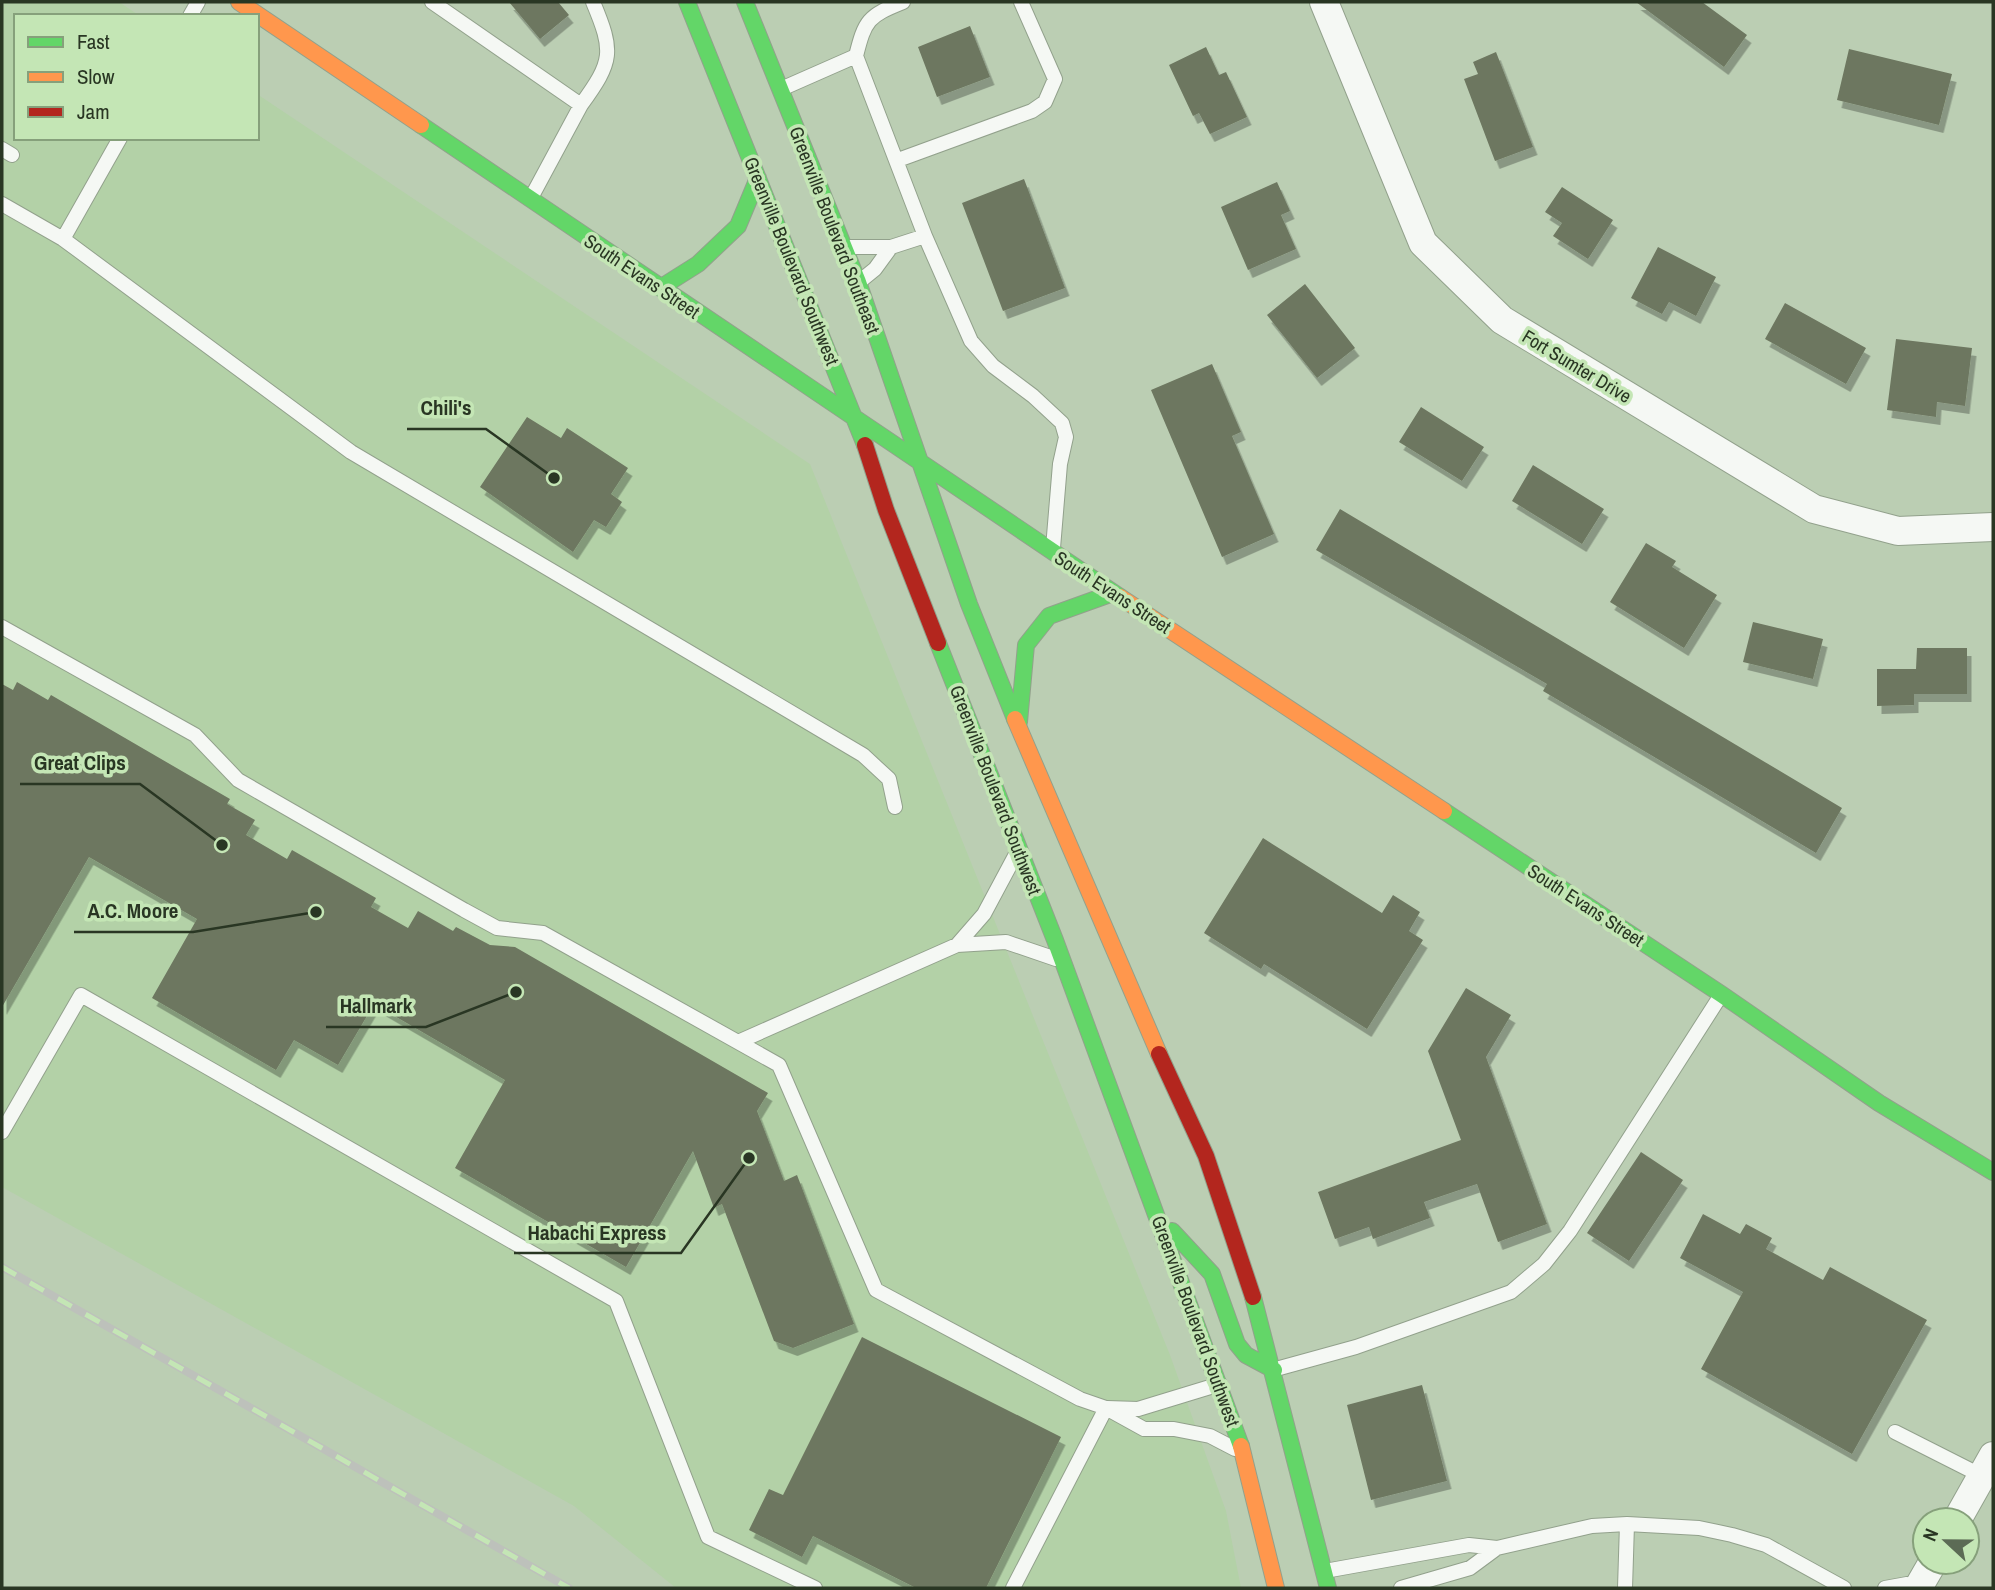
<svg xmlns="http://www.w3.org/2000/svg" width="1995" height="1590" font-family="'Archivo Narrow',sans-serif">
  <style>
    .built { fill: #b3d1a7 }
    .building { fill: #6d7760; filter: url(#shadow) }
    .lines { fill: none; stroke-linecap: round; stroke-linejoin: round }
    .lane-casing { stroke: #92a18c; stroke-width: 16 }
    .street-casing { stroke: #92a18c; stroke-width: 30 }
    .fast-casing { stroke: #92a18c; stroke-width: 18 }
    .slow-casing { stroke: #92a18c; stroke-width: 18 }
    .jam-casing { stroke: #92a18c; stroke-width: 18 }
    .lane { stroke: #f5f8f4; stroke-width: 14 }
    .street { stroke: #f5f8f4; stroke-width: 28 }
    .fast { stroke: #63d668; stroke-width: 16 }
    .slow { stroke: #ff974d; stroke-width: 16 }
    .jam { stroke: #b3261e; stroke-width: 16 }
    .rail-casing { stroke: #bdc1bb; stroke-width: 8 }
    .rail { stroke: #c4e6b5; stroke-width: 5; stroke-dasharray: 16; stroke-linecap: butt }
    .labels { text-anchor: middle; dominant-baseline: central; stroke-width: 7; stroke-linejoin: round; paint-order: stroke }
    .street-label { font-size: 19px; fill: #293623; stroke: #c4e6b5 }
    .leader { fill: none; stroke: #293623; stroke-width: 2.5 }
    .callout-dot { fill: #293623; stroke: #c4e6b5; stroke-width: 2.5 }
    .callout-label { font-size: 21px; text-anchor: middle; font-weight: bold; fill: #293623; stroke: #c4e6b5; stroke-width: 7; stroke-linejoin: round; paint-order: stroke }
  </style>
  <defs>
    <filter id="shadow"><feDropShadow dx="4.5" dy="8" stdDeviation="0" flood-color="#0004"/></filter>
  </defs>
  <rect width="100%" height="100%" fill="#bbceb3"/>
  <path class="built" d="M 2,2 L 119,2 L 140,16 L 16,16 L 16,138 L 257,138 L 257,94 L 810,464 L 1170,1355 L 1226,1511 L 1241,1588 L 676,1588 L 574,1506 L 2,1187 Z"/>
  <path class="building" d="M 509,2 L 558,2 L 569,15 L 540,39 Z
    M 1636,2 L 1702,2 L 1747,35 L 1724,67 Z
    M 970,26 L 990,77 L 937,97 L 918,47 Z
    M 1206,47 L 1219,75 L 1226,72 L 1247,117 L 1210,134 L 1199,113 L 1193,116 L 1169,65 Z
    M 1849,49 L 1952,74 L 1939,125 L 1837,100 Z
    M 1496,52 L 1533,147 L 1495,161 L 1464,79 L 1478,74 L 1473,62 Z
    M 1024,179 L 1065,288 L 1003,311 L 962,203 Z
    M 1277,182 L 1290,211 L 1281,215 L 1296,249 L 1248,270 L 1221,207 Z
    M 1562,187 L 1613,220 L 1588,259 L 1553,236 L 1562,223 L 1545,212 Z
    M 1658,247 L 1716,277 L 1696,316 L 1669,302 L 1662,314 L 1631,298 Z
    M 1305,284 L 1355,348 L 1317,378 L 1267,315 Z
    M 1785,303 L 1866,348 L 1846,384 L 1765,339 Z
    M 1896,339 L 1972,348 L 1965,406 L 1937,402 L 1936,417 L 1887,410 Z
    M 1212,364 L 1241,432 L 1232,436 L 1274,534 L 1222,557 L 1151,390 Z
    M 1421,407 L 1484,447 L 1462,481 L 1399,442 Z
    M 527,417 L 561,438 L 567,428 L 628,468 L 611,494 L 622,502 L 606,527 L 594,520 L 573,552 L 480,487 Z
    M 1533,465 L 1604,509 L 1582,544 L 1512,501 Z
    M 1340,509 L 1842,808 L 1816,853 L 1543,691 L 1547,684 L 1316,550 Z
    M 1646,543 L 1676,561 L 1672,567 L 1717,595 L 1684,648 L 1610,602 Z
    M 1753,622 L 1823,639 L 1813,679 L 1743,662 Z
    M 1917,648 L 1967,648 L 1967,694 L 1914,694 L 1914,705 L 1877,706 L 1877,669 L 1916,669 Z
    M 17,682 L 48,700 L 51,695 L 230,799 L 227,804 L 255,820 L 246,835 L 287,859 L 292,850 L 376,898 L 371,907 L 408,928 L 418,911 L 453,931 L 456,927 L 490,945 L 515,947 L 768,1093 L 757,1111 L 784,1181 L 797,1175 L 854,1324 L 793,1348 L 774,1341 L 722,1204 L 714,1208 L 693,1151 L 626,1267 L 455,1168 L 505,1080 L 374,1004 L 338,1065 L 294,1040 L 276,1070 L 152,998 L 197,919 L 89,857 L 2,1007 L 2,684 L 13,690 Z
    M 1263,838 L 1382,913 L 1393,895 L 1420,912 L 1409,931 L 1423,940 L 1367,1029 L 1264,964 L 1261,969 L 1204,933 Z
    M 1466,988 L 1511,1015 L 1486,1057 L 1547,1224 L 1498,1242 L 1477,1184 L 1424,1202 L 1430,1218 L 1373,1239 L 1369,1227 L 1335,1239 L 1318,1192 L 1461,1140 L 1428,1051 Z
    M 1641,1152 L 1683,1180 L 1629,1261 L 1587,1233 Z
    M 1703,1214 L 1740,1234 L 1746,1224 L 1772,1238 L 1766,1249 L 1823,1280 L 1830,1267 L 1927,1320 L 1852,1454 L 1701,1369 L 1743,1292 L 1680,1258 Z
    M 862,1337 L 1061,1437 L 986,1588 L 916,1588 L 813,1536 L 802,1557 L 749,1530 L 769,1489 L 783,1495 Z
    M 1422,1385 L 1447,1481 L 1371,1500 L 1347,1405 Z"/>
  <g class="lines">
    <defs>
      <path id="lane" d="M 432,2 L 581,105 L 532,196
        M 190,16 L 198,2
        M 856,56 C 865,20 868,16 903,2
        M 781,89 L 856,56 L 925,236
        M 581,105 C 613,61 614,52 593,2
        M 2,149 L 12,155
        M 898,160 L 1032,111 L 1045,102 L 1055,79 L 1021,2
        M 2,204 L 63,239 L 351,452 L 863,755 L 889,779 L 895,807
        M 63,239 L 120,138
        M 845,247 L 891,247 L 925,236 L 971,341 L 993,366 L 1033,396 L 1062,423 L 1066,437 L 1060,464 L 1053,548
        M 859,282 L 875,269 L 891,247
        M 2,627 L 195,735 L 238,780 L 464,910 L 497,928 L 543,933 L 779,1065 L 876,1290 L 1080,1399 L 1106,1408 L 1144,1429 L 1174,1429 L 1210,1436 L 1235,1449
        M 957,945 L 984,914 L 1015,856
        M 738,1042 L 957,945 L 1006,942 L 1056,959
        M 2,1132 L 81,995 L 616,1301 L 708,1537 L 815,1588
        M 1276,1369 L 1356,1347 L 1511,1292 L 1544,1264 L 1570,1231 L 1721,995
        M 1107,1408 L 1138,1409 L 1220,1384
        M 1895,1432 L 1982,1476
        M 1325,1571 L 1469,1545 L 1497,1548 L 1592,1526 L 1627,1524 L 1699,1528 L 1732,1535 L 1766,1545 L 1844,1588
        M 1013,1588 L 1106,1408
        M 1401,1588 L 1470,1568 L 1497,1548
        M 1625,1588 L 1627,1524
        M 1885,1588 L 1907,1584 L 1918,1588"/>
      <path id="street" d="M 1324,2 L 1423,243 L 1502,320 L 1814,509 L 1898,531 L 1993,527
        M 1957,1520 L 1993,1456
        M 1918,1588 L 1933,1562"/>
      <path id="fast" d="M 687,2 L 865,445
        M 745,2 L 858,282 L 969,604 L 1015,719
        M 421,125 L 1120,597
        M 660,288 L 698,264 L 738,226 L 758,178
        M 938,643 L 1055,940 L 1241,1446
        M 1019,722 L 1026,645 L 1049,616 L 1113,593
        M 1444,811 L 1721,994 L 1879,1103 L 1993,1172
        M 1172,1231 L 1212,1274 L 1237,1344 L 1246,1355 L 1274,1370
        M 1253,1297 L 1328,1588"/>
      <path id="slow" d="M 239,2 L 421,125
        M 1120,597 L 1444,811
        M 1015,719 L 1159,1054
        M 1241,1446 L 1276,1588"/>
      <path id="jam" d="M 865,445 L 886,510 L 938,643
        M 1159,1054 L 1206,1156 L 1253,1297"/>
    </defs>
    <use href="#lane" class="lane-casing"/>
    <use href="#street" class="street-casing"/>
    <use href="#fast" class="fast-casing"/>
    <use href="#slow" class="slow-casing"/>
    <use href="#jam" class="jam-casing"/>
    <use href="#lane" class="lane"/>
    <use href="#street" class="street"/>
    <use href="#fast" class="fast"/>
    <use href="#slow" class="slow"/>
    <use href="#jam" class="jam"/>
    <defs>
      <path id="rail" d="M 2,1267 L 569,1588"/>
    </defs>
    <use href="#rail" class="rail-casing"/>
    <use href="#rail" class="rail"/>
  </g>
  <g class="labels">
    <g class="street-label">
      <text transform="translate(835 230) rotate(69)">Greenville Boulevard Southeast</text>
      <text transform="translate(792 261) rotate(68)">Greenville Boulevard Southwest</text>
      <text transform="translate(642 276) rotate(34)">South Evans Street</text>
      <text transform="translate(1577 366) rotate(31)">Fort Sumter Drive</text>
      <text transform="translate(1113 592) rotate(33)">South Evans Street</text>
      <text transform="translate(996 790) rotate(69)">Greenville Boulevard Southwest</text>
      <text transform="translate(1586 905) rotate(33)">South Evans Street</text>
      <text transform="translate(1196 1321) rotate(70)">Greenville Boulevard Southwest</text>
    </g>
  </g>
  <path class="leader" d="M554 478L486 429H407M222 845L140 784H20M316 912L193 932H74M516 992L426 1027H326M749 1158L681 1253H514"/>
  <g class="callout-dot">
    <circle cx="554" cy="478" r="7"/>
    <circle cx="222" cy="845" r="7"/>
    <circle cx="316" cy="912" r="7"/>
    <circle cx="516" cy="992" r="7"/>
    <circle cx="749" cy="1158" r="7"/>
  </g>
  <g class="callout-label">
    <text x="446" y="415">Chili's</text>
    <text x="80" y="770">Great Clips</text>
    <text x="133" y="918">A.C. Moore</text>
    <text x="376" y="1013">Hallmark</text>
    <text x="597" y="1240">Habachi Express</text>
  </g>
  <rect width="1995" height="1590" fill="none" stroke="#293623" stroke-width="7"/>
  <rect x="14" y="14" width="245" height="126" fill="#c4e6b5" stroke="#86a07b" stroke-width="2"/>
  <rect x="28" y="37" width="35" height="10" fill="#63d668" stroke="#86a07b" stroke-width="2"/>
  <text x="77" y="49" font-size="21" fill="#293623">Fast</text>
  <rect x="28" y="72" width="35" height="10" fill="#ff974d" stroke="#86a07b" stroke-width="2"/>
  <text x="77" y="84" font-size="21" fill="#293623">Slow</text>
  <rect x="28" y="107" width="35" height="10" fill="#b3261e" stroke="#86a07b" stroke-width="2"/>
  <text x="77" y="119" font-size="21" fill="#293623">Jam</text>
  <g transform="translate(1946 1541) rotate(292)"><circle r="33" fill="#c4e6b5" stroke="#86a07b" stroke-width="2"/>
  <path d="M0-5L12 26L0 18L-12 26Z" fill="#5c6b55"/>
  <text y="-10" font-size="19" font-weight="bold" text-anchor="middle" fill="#293623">N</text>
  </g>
</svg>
